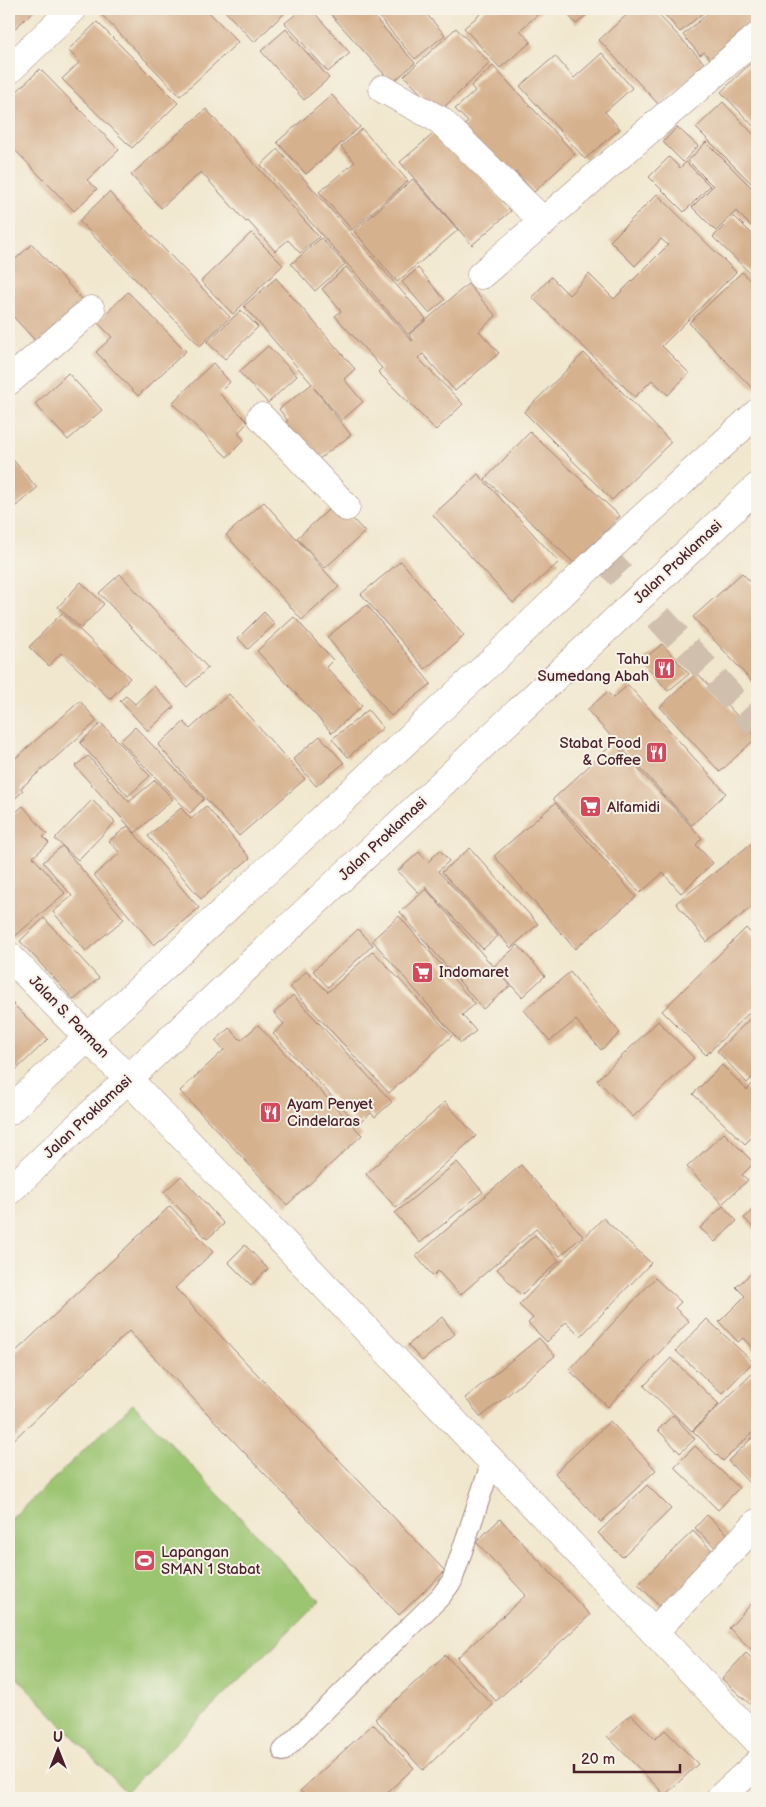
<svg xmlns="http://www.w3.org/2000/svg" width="766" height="1807" font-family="'Balsamiq Sans',sans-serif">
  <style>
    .green { fill: #9cc572; stroke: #73724e }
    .building { fill: #d6b18e }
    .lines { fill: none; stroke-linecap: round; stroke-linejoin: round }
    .street-tunnel { stroke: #d0bfad; stroke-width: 28; stroke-dasharray: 28 14; stroke-linecap: butt }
    .lane-casing { stroke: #9e837c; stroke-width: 22 }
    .street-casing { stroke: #9e837c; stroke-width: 29 }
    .secondary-casing { stroke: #9e837c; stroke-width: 29 }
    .lane { stroke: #fff; stroke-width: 20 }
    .street { stroke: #fff; stroke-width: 28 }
    .secondary { stroke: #fff; stroke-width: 28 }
    .labels { text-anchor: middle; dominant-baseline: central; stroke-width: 4; stroke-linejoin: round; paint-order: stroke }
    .street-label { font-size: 15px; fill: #4a1f2b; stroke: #f7f3e8 }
    .poi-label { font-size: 15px; fill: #4a1f2b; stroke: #f7f3e8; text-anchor: start }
  </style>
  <rect width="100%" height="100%" fill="#f7f3e8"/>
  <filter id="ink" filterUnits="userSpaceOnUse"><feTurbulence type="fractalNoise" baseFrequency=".02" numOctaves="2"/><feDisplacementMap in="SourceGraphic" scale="10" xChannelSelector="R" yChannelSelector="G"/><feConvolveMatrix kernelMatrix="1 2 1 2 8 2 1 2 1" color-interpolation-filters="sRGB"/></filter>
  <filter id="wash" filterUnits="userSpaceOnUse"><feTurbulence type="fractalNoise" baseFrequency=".0096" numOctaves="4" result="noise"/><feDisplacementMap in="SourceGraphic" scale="20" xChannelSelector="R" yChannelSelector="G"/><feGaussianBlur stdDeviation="1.12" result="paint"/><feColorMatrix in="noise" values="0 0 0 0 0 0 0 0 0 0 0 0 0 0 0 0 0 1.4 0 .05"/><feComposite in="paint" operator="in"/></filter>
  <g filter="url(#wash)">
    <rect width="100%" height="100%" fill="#f1e7ce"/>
    <path class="green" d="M 133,1404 L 319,1601 L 126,1792 L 9,1669 L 9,1521 Z"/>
    <g id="blocks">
      <path class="building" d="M 9,9 L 36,9 L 9,34 Z
        M 96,9 L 206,9 L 238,42 L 180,96 Z
        M 223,9 L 289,9 L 254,42 Z
        M 302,9 L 311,9 L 350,53 L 328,72 L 285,23 Z
        M 326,9 L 367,9 L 415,63 L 392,83 Z
        M 372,9 L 422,9 L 445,35 L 415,59 Z
        M 486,9 L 544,9 L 520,30 L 531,42 L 500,68 L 464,28 Z
        M 563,9 L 594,9 L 576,24 Z
        M 633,9 L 653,9 L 705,64 L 660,106 L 599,40 Z
        M 660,9 L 708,9 L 680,32 Z
        M 713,9 L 757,9 L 757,33 L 718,68 L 704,52 L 700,55 L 683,35 Z
        M 97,22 L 178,103 L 132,148 L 62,79 L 80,62 L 68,50 Z
        M 456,28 L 490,63 L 439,112 L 404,76 Z
        M 286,29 L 329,78 L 304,100 L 261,51 Z
        M 602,53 L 632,88 L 605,112 L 620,129 L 585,159 L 520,86 L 555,56 L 574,78 Z
        M 757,57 L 757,130 L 721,92 Z
        M 493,66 L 575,154 L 534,192 L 516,172 L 507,181 L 459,130 L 468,122 L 455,109 L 475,91 L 471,86 Z
        M 40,69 L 119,150 L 87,180 L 97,189 L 74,211 L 9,144 L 9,99 Z
        M 332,95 L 360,127 L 306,174 L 277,142 Z
        M 723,102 L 757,138 L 757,189 L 696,128 Z
        M 206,109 L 319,237 L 300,253 L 288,240 L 275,251 L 248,221 L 246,222 L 201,172 L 161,208 L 131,175 Z
        M 677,127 L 698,146 L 683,162 L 663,142 Z
        M 362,129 L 408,181 L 352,230 L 319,192 L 355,162 L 341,147 Z
        M 439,129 L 511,211 L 472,245 L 400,162 Z
        M 706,142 L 757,193 L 757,232 L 736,211 L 716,231 L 692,207 L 713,186 L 688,161 Z
        M 278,149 L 426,319 L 408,334 L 261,165 Z
        M 669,157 L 680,168 L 686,162 L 710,186 L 684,212 L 649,177 Z
        M 413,179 L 458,230 L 397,282 L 354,231 Z
        M 109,192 L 230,317 L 200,346 L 79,221 Z
        M 657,194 L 736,272 L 662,346 L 689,373 L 668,395 L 652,380 L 635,397 L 532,297 L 551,277 L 569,295 L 589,274 L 614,299 L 668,245 L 661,239 L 635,266 L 610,241 Z
        M 734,216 L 757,239 L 757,280 L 713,237 Z
        M 251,233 L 283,265 L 233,314 L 201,281 Z
        M 321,238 L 345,264 L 315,291 L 291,264 Z
        M 32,244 L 87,305 L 41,347 L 9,312 L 9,265 Z
        M 346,267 L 412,341 L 413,340 L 409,335 L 468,284 L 496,316 L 479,331 L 499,353 L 455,391 L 423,354 L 418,358 L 463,404 L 436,430 L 378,372 L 382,368 L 335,316 L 341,311 L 322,289 Z
        M 418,268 L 445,300 L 429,313 L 402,282 Z
        M 742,272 L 757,288 L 757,385 L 753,389 L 689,323 Z
        M 276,278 L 355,369 L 344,379 L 363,402 L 342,420 L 314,388 L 351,435 L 311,465 L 281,426 L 288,421 L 279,409 L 312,384 L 244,306 Z
        M 128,292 L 186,351 L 138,396 L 96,352 L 112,337 L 97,322 Z
        M 241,310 L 258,327 L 225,359 L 207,342 Z
        M 268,346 L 297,376 L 268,403 L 239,372 Z
        M 584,353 L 671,442 L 612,500 L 524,412 Z
        M 213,363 L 230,382 L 219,393 L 248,422 L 238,433 L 244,440 L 227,457 L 172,403 Z
        M 68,373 L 102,410 L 68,440 L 35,404 Z
        M 530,432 L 620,516 L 574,563 L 485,479 Z
        M 9,455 L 37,488 L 9,512 Z
        M 478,474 L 559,562 L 513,603 L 433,515 Z
        M 264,502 L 339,587 L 302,620 L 226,535 Z
        M 337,502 L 365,532 L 325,568 L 297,538 Z
        M 401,561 L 464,636 L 425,669 L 361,594 Z
        M 742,573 L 757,589 L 757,687 L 693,617 Z
        M 120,574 L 208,668 L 187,687 L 99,593 Z
        M 81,582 L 104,604 L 81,628 L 58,607 Z
        M 367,605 L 431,684 L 391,716 L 327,637 Z
        M 264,612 L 275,624 L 248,649 L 238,638 Z
        M 62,613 L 130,678 L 110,699 L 61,653 L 49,666 L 29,647 Z
        M 294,617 L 333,660 L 326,667 L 362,706 L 332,733 L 257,651 Z
        M 662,644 L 689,674 L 668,691 L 642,661 Z
        M 697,673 L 757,737 L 720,772 L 660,707 Z
        M 628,685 L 726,793 L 692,825 L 587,710 L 607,692 L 613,698 Z
        M 154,686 L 174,707 L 148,731 L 120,701 L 126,696 L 135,704 Z
        M 229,694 L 305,779 L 239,836 L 158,745 L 184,722 L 190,729 Z
        M 80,701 L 97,721 L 21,788 L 23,791 L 9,804 L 9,764 Z
        M 368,710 L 383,728 L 348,757 L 332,739 Z
        M 101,723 L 150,776 L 128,796 L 80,743 Z
        M 135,727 L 204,799 L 190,813 L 120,741 Z
        M 320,736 L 344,763 L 316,786 L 293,759 Z
        M 614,743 L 702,838 L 696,845 L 713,863 L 681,893 L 663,873 L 640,893 L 553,799 Z
        M 88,756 L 129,802 L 155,780 L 173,799 L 135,833 L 75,766 Z
        M 92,800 L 115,822 L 78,860 L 55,839 Z
        M 555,803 L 636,897 L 575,949 L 494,856 Z
        M 23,806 L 47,834 L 43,837 L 49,843 L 33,857 L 65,893 L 14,937 L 9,931 L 9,818 Z
        M 206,806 L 250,858 L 201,899 L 148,836 L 181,808 L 191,819 Z
        M 128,826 L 199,908 L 154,945 L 94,875 L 120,853 L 109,841 Z
        M 757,839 L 757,903 L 707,942 L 676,903 Z
        M 62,846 L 124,919 L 86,951 L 53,912 L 72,896 L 43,862 Z
        M 470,848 L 538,924 L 511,948 L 442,872 Z
        M 440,850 L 449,861 L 438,871 L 498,936 L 483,949 L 424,886 L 418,892 L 398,871 L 419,852 L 428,862 Z
        M 426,889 L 510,986 L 483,1009 L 400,912 Z
        M 399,916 L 475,1004 L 462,1015 L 476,1031 L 461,1043 L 372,940 Z
        M 44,918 L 99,978 L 74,1000 L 20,941 Z
        M 746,928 L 757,940 L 757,1005 L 706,1055 L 662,1011 Z
        M 358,929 L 373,945 L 328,987 L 313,971 Z
        M 518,945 L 545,976 L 522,997 L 494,966 Z
        M 373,951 L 452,1036 L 389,1093 L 290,987 L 307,971 L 328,992 Z
        M 570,972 L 620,1033 L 601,1050 L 576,1020 L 550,1041 L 524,1010 Z
        M 293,995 L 392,1102 L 375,1117 L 371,1113 L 358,1124 L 273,1034 L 284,1024 L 274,1013 Z
        M 9,1000 L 48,1039 L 13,1073 L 9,1069 Z
        M 757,1012 L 757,1073 L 747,1083 L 717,1051 Z
        M 658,1021 L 694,1058 L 633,1117 L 597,1080 Z
        M 258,1025 L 362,1135 L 287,1205 L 180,1091 L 224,1050 L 215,1041 L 229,1028 L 241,1040 Z
        M 722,1065 L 747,1090 L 757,1079 L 757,1132 L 745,1144 L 693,1094 Z
        M 445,1102 L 476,1136 L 396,1208 L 366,1174 Z
        M 724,1133 L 754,1163 L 742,1175 L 748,1180 L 722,1204 L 687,1167 Z
        M 457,1162 L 483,1192 L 420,1243 L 395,1213 Z
        M 521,1165 L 583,1236 L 560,1256 L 536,1229 L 460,1295 L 438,1271 L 433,1276 L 416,1256 Z
        M 181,1176 L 224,1224 L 207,1239 L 164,1192 Z
        M 170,1206 L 213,1252 L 175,1288 L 445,1571 L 399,1615 L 129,1331 L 9,1444 L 9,1352 L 12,1355 Z
        M 723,1206 L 737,1221 L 715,1242 L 700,1228 Z
        M 757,1206 L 757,1232 L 744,1218 Z
        M 603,1218 L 651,1263 L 581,1336 L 566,1322 L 547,1342 L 528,1323 L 533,1318 L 519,1305 Z
        M 535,1235 L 559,1261 L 521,1295 L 497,1269 Z
        M 245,1245 L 268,1269 L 251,1285 L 228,1262 Z
        M 757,1268 L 757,1353 L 743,1338 L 738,1342 L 719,1322 L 745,1296 L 736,1287 Z
        M 655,1278 L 681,1302 L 675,1308 L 689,1321 L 608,1407 L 569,1370 Z
        M 442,1317 L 455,1334 L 422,1361 L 408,1345 Z
        M 707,1319 L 753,1362 L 722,1394 L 676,1351 Z
        M 539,1338 L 555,1356 L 481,1417 L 465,1398 Z
        M 671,1358 L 719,1404 L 692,1431 L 644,1386 Z
        M 757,1369 L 757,1428 L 723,1461 L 693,1431 Z
        M 673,1415 L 695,1439 L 680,1453 L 658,1430 Z
        M 610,1421 L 656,1470 L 601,1522 L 555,1473 Z
        M 757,1433 L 757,1487 L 755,1489 L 728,1461 Z
        M 695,1446 L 739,1488 L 718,1510 L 674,1467 Z
        M 647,1485 L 671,1509 L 622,1557 L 598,1533 Z
        M 707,1515 L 734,1540 L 721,1553 L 695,1528 Z
        M 500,1519 L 590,1615 L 496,1701 L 457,1658 L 526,1595 L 476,1542 Z
        M 693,1531 L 719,1558 L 664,1611 L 638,1584 Z
        M 757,1598 L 757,1655 L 729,1628 Z
        M 746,1653 L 757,1663 L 757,1701 L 752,1706 L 722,1679 Z
        M 445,1655 L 493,1705 L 423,1770 L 375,1719 Z
        M 631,1714 L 655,1739 L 665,1730 L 698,1764 L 665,1795 L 607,1736 Z
        M 373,1724 L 414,1768 L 381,1798 L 307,1798 L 300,1791 Z"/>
    </g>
  </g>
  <g filter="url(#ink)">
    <use href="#blocks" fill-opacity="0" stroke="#9e837c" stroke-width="1"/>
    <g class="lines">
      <path class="street-tunnel" d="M 602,555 L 757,725"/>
      <defs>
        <path id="lane" d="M 283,1751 L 441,1596 L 452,1581 L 492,1461"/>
        <path id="street" d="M 9,70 L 73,9
          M 383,89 L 440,120 L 544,222
          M 481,275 L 757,37
          M 9,381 L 91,310
          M 261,417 L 346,507
          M 9,956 L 128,1079
          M 654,1632 L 757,1523
          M 720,1798 L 757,1764"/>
        <path id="secondary" d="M 128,1079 L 757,1740
          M 9,1111 L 494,659 L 602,555 L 757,413
          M 9,1191 L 757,487"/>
      </defs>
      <use href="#lane" class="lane-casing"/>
      <use href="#street" class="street-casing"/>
      <use href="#secondary" class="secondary-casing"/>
      <use href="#lane" class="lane"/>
      <use href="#street" class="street"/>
      <use href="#secondary" class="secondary"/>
    </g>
  </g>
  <defs>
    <symbol id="restaurant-square" viewBox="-11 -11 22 22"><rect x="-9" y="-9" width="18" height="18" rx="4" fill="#d1495b" stroke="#f7f3e8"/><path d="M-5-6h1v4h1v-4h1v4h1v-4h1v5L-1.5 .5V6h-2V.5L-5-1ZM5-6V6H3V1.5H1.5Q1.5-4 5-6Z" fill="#fff"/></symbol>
    <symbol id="supermarket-square" viewBox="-11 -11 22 22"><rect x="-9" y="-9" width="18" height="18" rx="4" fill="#d1495b" stroke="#f7f3e8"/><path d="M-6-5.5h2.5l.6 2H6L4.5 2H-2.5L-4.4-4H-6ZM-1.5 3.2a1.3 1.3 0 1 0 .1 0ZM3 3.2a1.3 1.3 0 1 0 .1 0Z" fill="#fff"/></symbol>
    <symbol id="stadium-square" viewBox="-11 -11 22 22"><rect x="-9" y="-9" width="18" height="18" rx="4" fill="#d1495b" stroke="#f7f3e8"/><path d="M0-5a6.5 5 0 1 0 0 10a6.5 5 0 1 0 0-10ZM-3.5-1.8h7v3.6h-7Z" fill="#fff"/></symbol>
  </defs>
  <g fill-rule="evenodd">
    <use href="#restaurant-square" x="652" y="656" width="25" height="25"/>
    <use href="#restaurant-square" x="644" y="740" width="25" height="25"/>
    <use href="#supermarket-square" x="578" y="794" width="25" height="25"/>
    <use href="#supermarket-square" x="410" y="960" width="25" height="25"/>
    <use href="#restaurant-square" x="258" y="1100" width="25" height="25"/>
    <use href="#stadium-square" x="132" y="1548" width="25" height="25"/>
  </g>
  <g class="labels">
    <g class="street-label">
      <text transform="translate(678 562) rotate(-43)">Jalan Proklamasi</text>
      <text transform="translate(383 839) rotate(-43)">Jalan Proklamasi</text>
      <text transform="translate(69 1017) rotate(46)">Jalan S. Parman</text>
      <text transform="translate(88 1117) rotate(-43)">Jalan Proklamasi</text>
    </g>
    <g class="poi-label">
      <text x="649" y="659" text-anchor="end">Tahu<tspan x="649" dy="17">Sumedang Abah</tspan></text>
      <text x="641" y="743" text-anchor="end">Stabat Food<tspan x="641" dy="17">&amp; Coffee</tspan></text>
      <text x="607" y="807">Alfamidi</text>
      <text x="439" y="972">Indomaret</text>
      <text x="287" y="1104">Ayam Penyet<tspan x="287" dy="17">Cindelaras</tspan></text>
      <text x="161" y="1552">Lapangan<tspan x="161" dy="17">SMAN 1 Stabat</tspan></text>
    </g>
  </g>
  <rect width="766" height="1807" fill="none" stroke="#f7f3e8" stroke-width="30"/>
  <g transform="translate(58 1750)" stroke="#f7f3e8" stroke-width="4" paint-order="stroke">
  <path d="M0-4L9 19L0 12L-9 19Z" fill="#4a1f2b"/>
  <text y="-8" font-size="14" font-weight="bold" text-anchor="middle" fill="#4a1f2b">U</text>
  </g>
  <path d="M574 1764v8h106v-8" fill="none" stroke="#4a1f2b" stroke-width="2.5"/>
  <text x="581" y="1764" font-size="15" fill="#4a1f2b" stroke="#f7f3e8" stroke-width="4" paint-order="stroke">20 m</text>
</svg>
